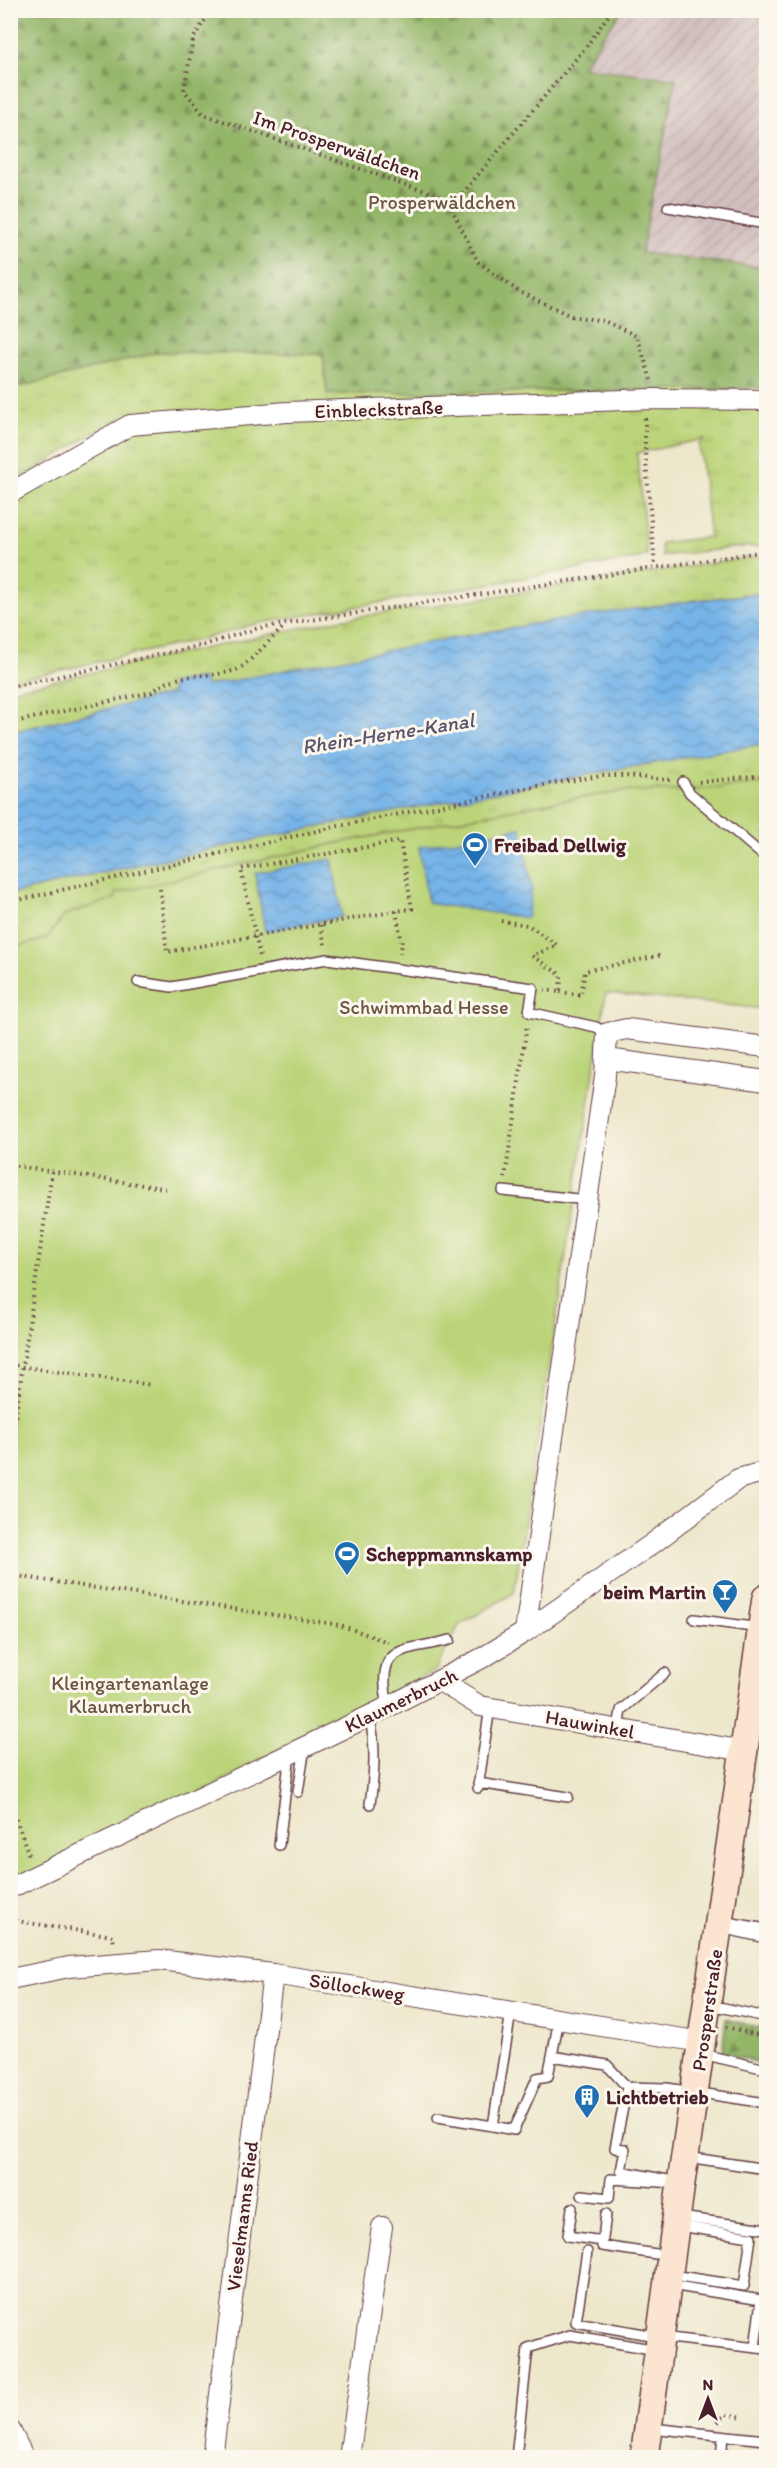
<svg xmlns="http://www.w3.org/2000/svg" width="777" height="2468" font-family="Itim,sans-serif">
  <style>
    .industrial { fill: url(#industrial-furrows) }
    .grass { fill: url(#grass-tufts); stroke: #827a52; stroke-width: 1.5 }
    .forest { fill: url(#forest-firs); stroke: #6f6a4a; stroke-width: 1.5 }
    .green { fill: #bbd479; stroke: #827a52; stroke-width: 1.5 }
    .water { fill: url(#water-waves); stroke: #5f698a; stroke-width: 1.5 }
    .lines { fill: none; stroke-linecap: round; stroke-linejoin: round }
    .service-casing { stroke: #623d43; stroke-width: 12 }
    .minor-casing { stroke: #623d43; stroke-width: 22 }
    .secondary-casing { stroke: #623d43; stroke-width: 30 }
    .path { stroke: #623d43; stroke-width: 4; stroke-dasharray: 1.5 4.5; stroke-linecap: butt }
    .service { stroke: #fff; stroke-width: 9 }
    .minor { stroke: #fff; stroke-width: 20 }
    .secondary { stroke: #fce5d0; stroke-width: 27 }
    .labels { text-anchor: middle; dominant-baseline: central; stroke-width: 6; stroke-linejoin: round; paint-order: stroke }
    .street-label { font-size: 20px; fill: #4a1f2b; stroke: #fbf7ec }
    .park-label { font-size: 20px; fill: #6c5542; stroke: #fbf7ec }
    .poi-label { font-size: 20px; font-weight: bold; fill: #4a1f2b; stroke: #fbf7ec; text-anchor: start }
    .water-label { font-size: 21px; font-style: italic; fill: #59536d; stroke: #fbf7ec }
  </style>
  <defs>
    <pattern id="industrial-furrows" width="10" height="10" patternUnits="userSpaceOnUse" patternTransform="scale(1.5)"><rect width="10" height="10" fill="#d1bfbe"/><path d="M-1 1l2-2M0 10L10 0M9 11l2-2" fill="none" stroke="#b5a4a3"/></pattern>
    <pattern id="grass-tufts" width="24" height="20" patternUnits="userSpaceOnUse" patternTransform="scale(1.5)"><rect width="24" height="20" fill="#bbd479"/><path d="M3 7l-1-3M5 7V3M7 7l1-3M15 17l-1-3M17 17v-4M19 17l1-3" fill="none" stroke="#a2b669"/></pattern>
    <pattern id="forest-firs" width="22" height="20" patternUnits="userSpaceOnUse" patternTransform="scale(1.5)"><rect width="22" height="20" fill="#94b669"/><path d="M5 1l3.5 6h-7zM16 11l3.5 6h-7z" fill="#7b9357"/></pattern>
    <pattern id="water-waves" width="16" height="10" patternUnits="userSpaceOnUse" patternTransform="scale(1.5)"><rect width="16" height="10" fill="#74b3e8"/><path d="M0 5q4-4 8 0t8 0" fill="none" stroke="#6191bc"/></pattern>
  </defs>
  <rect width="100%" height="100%" fill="#fbf7ec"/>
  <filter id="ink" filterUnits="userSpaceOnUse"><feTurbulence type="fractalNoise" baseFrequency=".0167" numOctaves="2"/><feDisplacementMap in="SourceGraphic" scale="12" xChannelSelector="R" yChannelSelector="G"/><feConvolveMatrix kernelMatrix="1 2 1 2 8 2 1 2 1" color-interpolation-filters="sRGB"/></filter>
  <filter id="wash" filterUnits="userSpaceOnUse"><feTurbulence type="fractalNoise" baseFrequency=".008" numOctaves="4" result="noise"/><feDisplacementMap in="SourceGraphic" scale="24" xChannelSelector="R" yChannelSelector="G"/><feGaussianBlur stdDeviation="1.35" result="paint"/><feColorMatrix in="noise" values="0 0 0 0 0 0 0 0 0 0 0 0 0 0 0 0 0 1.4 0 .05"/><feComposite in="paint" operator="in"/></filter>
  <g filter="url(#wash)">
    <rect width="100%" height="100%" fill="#ede7cb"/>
    <path class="industrial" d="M 621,11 L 766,11 L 766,268 L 641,253 L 675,79 L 582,67 Z"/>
    <path class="grass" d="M 159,352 L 323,354 L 327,394 L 734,389 L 731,408 L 766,407 L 766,546 L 741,547 L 662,556 L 661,543 L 710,537 L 699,445 L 704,439 L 637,453 L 647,555 L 635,559 L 259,623 L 202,639 L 11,681 L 11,503 L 63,472 L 122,418 L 85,438 L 11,485 L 11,389 Z
      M 766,555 L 766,593 L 696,600 L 206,686 L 201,678 L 172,684 L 171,694 L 11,732 L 10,690 L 338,620 Z
      M 762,744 L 766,746 L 766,784 L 681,791 L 627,791 L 558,801 L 338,843 L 116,893 L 116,898 L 65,915 L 46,939 L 11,948 L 11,894 C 260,835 510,787 762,744 Z"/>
    <path class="forest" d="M 18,11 L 621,11 L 582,67 L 676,79 L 641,253 L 766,268 L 766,388 L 327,394 L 323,354 L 159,352 L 11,389 L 10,32 Z
      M 726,2019 L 766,2029 L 766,2065 L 722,2052 Z"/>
    <path class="green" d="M 766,784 L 766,1009 L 606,993 L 514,1593 L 459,1625 L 435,1671 L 359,1706 L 43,1879 L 11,1894 L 11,948 L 46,939 L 65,915 L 116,898 L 115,893 L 338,843 L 558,801 L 627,791 L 681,791 Z"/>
    <path class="water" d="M 766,593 L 766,746 L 762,744 C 510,787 260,835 11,894 L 11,732 L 171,694 L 172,684 L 202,678 L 207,686 C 392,649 578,611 766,593 Z
      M 521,828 L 532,889 L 527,918 L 428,903 L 419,847 Z
      M 332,859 L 342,917 L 265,931 L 255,873 Z"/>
  </g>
  <g filter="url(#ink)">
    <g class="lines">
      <defs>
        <path id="service" d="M 668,207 L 766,224
          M 683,782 L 690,793 L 760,853 L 766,854
          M 138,982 L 172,987 L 327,959 L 533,988 L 529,1012 L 596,1027 L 607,1033
          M 503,1191 L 587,1200
          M 694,1619 L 760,1628
          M 388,1707 C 375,1643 401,1652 450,1640
          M 369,1716 C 377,1744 374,1776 370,1804
          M 618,1729 L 621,1710 L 665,1673
          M 478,1783 L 568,1797
          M 478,1788 L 490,1707
          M 298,1792 L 305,1747
          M 279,1845 L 290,1754
          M 722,1921 L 766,1929
          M 721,1928 L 766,1938
          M 710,2005 L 766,2017
          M 702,2054 L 766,2069
          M 552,2056 L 559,2019
          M 627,2087 L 667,2088 L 766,2103
          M 438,2117 L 493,2126 L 511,2012
          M 493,2126 L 514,2130 L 537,2078 L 548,2076 L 552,2056 L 607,2065 L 627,2087 L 615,2148 L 625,2149 L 621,2171 L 678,2182
          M 687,2157 L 766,2169
          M 582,2195 L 609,2198 L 611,2179 L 676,2183
          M 572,2208 L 568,2236 L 603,2241
          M 606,2214 L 602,2246 L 670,2256
          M 680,2217 L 766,2229
          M 587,2252 L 576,2322 L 661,2337 L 766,2349
          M 672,2275 L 744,2286 L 751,2237 L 679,2226
          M 671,2285 L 761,2300 L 755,2348
          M 651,2428 L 766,2440
          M 517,2456 L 529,2458
          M 516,2458 L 528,2348 L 570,2335 L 657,2350
          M 721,2458 L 723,2436"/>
        <path id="minor" d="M 10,493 L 130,425 L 287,412 L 652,399 L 766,400
          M 607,1059 L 766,1081
          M 525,1632 L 605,1076 L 607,1033 L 627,1029 L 766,1047
          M 440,1681 L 480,1706 L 745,1751
          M 10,1888 L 388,1707 L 484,1657 L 525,1632 L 652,1544 L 738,1479 L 766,1471
          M 10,1979 L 69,1967 L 159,1960 L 273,1974 L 702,2042
          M 10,2430 L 24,2458
          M 212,2458 L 273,1974
          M 349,2458 L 382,2227"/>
        <path id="secondary" d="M 644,2458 L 681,2183 L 766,1598"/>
      </defs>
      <use href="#service" class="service-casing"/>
      <use href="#minor" class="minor-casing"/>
      <use href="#secondary" class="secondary-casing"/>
      <path class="path" d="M 211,10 L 193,39 L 184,90 L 203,114 L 441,197 L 451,207 L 478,262 L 518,291 L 571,316 L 604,321 L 637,336 L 651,380
        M 451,207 L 586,47 L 612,10
        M 645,418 L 645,451 L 655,567
        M 10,687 L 204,645 L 258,628 L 766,551
        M 10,723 L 152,692 C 181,669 205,680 236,670 C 246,667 275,634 285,626
        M 699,782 L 766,776
        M 160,889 L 167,952 L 396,911 L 412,909 L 400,841 L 241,869 L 260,957
        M 10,902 L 334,827 L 554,783 L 601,776 L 626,776 L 670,780
        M 396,911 L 402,944 L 400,956
        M 501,921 L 528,925 L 557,945 L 532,956 L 561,975 L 560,992 L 545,990
        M 321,925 L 325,946
        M 560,992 L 581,995 L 585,971 L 663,955
        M 10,1165 L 169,1189
        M 505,1178 L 527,1025
        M 10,1365 L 152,1385
        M 10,1452 L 52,1171
        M 10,1575 L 340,1625 L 388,1642
        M 10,1802 L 30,1858
        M 10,1920 L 113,1936 L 114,1945
        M 726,2027 L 766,2037
        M 718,2422 L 726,2414 L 743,2417"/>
      <use href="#service" class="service"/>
      <use href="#minor" class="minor"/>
      <use href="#secondary" class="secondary"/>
    </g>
  </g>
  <defs>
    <symbol id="stadium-pin" viewBox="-11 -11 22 30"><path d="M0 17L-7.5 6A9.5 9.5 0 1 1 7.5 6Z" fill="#1f6fb2" stroke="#fbf7ec"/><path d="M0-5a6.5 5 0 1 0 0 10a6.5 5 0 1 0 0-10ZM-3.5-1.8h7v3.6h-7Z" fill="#fff"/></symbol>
    <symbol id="bar-pin" viewBox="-11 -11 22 30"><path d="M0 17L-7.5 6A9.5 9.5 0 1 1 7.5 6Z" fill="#1f6fb2" stroke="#fbf7ec"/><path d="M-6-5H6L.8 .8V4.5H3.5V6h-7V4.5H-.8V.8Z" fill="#fff"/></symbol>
    <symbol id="building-pin" viewBox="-11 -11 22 30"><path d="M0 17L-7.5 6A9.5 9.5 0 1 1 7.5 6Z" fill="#1f6fb2" stroke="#fbf7ec"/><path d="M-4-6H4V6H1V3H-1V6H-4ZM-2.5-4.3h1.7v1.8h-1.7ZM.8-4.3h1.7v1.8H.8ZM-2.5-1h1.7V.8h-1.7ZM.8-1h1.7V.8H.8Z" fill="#fff"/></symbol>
  </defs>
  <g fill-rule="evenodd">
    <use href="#stadium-pin" x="460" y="830" width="30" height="40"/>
    <use href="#stadium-pin" x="332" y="1539" width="30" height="40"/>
    <use href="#bar-pin" x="710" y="1577" width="30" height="40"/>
    <use href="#building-pin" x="572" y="2082" width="30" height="40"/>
  </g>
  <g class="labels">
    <g class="street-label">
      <text transform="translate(337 145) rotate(19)">Im Prosperwäldchen</text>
      <text transform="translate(379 409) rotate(-2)">Einbleckstraße</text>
      <text transform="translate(401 1700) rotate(-26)">Klaumerbruch</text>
      <text transform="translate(590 1724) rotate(10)">Hauwinkel</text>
      <text transform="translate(357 1987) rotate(9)">Söllockweg</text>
      <text transform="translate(707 2010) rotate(-82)">Prosperstraße</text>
      <text transform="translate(242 2216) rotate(-83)">Vieselmanns Ried</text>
    </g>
    <g class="park-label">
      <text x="442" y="202">Prosperwäldchen</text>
      <text x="424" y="1007">Schwimmbad Hesse</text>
      <text x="130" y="1683">Kleingartenanlage<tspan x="130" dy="23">Klaumerbruch</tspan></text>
    </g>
    <g class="poi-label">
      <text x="494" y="845">Freibad Dellwig</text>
      <text x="366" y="1554">Scheppmannskamp</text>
      <text x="706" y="1592" text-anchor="end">beim Martin</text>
      <text x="606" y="2097">Lichtbetrieb</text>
    </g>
    <g class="water-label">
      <text transform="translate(388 733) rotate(-9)">Rhein-Herne-Kanal</text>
    </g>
  </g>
  <rect width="777" height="2468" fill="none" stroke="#fbf7ec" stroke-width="36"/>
  <g transform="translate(708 2399)" stroke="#fbf7ec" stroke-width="4.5" paint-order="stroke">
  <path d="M0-4.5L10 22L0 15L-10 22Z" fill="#4a1f2b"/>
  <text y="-9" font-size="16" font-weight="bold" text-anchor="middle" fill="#4a1f2b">N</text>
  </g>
</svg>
